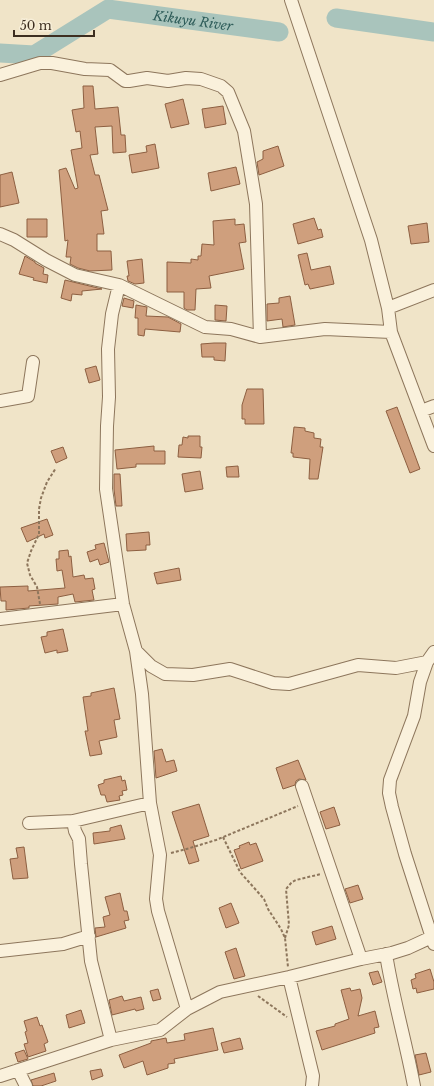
<svg xmlns="http://www.w3.org/2000/svg" width="434" height="1086" font-family="'Libre Baskerville',serif">
  <style>
    .lines { fill: none; stroke-linecap: round; stroke-linejoin: round }
    .river { stroke: #a9c4bc; stroke-width: 19 }
    .building { fill: #cf9f7d; stroke: #8d5f41 }
    .street-casing { stroke: #8d765c; stroke-width: 14 }
    .path { stroke: #8d765c; stroke-width: 2; stroke-dasharray: 3 2; stroke-linecap: butt }
    .street { stroke: #faf1dc; stroke-width: 12 }
    .labels { text-anchor: middle; dominant-baseline: central; stroke-width: 4; stroke-linejoin: round; paint-order: stroke }
    .water-label { font-size: 13px; font-style: italic; fill: #2f5d5a; stroke: #f7eed8 }
  </style>
  <rect width="100%" height="100%" fill="#f0e4c8"/>
  <g class="lines">
    <g class="river">
      <path d="M 336,18 L 434,32"/>
      <path id="s1" d="M 0,53 L 34,55 L 108,9 L 279,32"/>
    </g>
  </g>
  <path class="building" d="M 83,86 L 93,86 L 95,109 L 118,107 L 121,135 L 125,135 L 126,152 L 113,153 L 112,126 L 95,127 L 98,154 L 90,155 L 95,175 L 99,175 L 108,210 L 101,211 L 104,234 L 97,234 L 97,251 L 111,251 L 112,270 L 90,271 L 78,268 L 70,264 L 71,257 L 66,257 L 68,240 L 65,241 L 59,170 L 66,168 L 75,189 L 78,188 L 71,150 L 82,148 L 80,131 L 76,132 L 72,110 L 84,108 Z
    M 183,99 L 189,124 L 171,128 L 165,104 Z
    M 223,106 L 226,124 L 205,128 L 202,109 Z
    M 155,144 L 159,168 L 132,173 L 129,155 L 147,152 L 146,146 Z
    M 278,146 L 284,166 L 259,175 L 257,162 L 263,159 L 263,151 Z
    M 236,167 L 240,184 L 211,191 L 208,173 Z
    M 12,172 L 19,203 L 0,207 L 0,175 Z
    M 314,218 L 318,230 L 321,229 L 323,237 L 298,244 L 293,224 Z
    M 27,219 L 47,219 L 47,237 L 27,237 Z
    M 235,219 L 235,225 L 244,224 L 246,242 L 239,243 L 244,269 L 209,276 L 211,288 L 196,289 L 195,310 L 187,310 L 184,308 L 184,292 L 167,292 L 167,262 L 191,263 L 191,259 L 198,260 L 198,256 L 201,256 L 202,244 L 214,245 L 213,221 Z
    M 427,223 L 429,242 L 411,244 L 408,226 Z
    M 307,253 L 311,270 L 330,266 L 334,284 L 310,289 L 308,284 L 305,285 L 298,255 Z
    M 25,256 L 35,262 L 35,263 L 44,268 L 43,274 L 48,275 L 47,283 L 33,280 L 34,278 L 19,274 Z
    M 142,259 L 144,283 L 135,284 L 128,281 L 127,276 L 129,276 L 127,261 Z
    M 65,280 L 73,282 L 102,289 L 82,291 L 82,295 L 72,294 L 71,301 L 61,298 Z
    M 290,296 L 295,325 L 283,327 L 282,319 L 267,321 L 267,304 L 279,303 L 279,298 Z
    M 124,298 L 134,301 L 133,308 L 122,306 Z
    M 136,305 L 147,307 L 146,316 L 168,317 L 181,324 L 180,332 L 145,329 L 144,336 L 138,335 L 138,318 L 135,318 Z
    M 215,305 L 227,306 L 226,321 L 215,320 Z
    M 214,343 L 226,343 L 225,361 L 214,360 L 214,357 L 202,357 L 201,344 Z
    M 96,366 L 100,380 L 89,383 L 85,369 Z
    M 247,389 L 263,389 L 264,424 L 245,424 L 245,419 L 242,419 L 242,405 Z
    M 397,407 L 420,469 L 410,473 L 386,411 Z
    M 294,427 L 305,428 L 305,431 L 314,433 L 314,438 L 321,439 L 320,447 L 323,447 L 318,479 L 309,479 L 310,459 L 293,457 L 293,453 L 291,453 Z
    M 188,436 L 200,436 L 200,447 L 202,447 L 201,458 L 178,457 L 179,445 L 182,445 L 183,437 L 188,438 Z
    M 154,446 L 154,451 L 165,451 L 165,464 L 136,464 L 136,467 L 117,469 L 115,450 Z
    M 63,447 L 67,458 L 56,463 L 51,451 Z
    M 238,466 L 239,477 L 227,477 L 226,467 Z
    M 200,471 L 203,489 L 185,492 L 182,474 Z
    M 114,474 L 120,474 L 122,506 L 116,506 L 114,489 Z
    M 47,519 L 53,535 L 45,538 L 44,534 L 27,542 L 21,528 Z
    M 149,532 L 150,545 L 146,545 L 146,550 L 127,551 L 126,534 Z
    M 104,543 L 109,562 L 100,565 L 98,559 L 90,562 L 87,552 L 96,549 L 95,545 Z
    M 68,550 L 69,557 L 71,556 L 73,577 L 84,575 L 85,579 L 93,578 L 95,589 L 92,590 L 94,600 L 75,602 L 73,594 L 58,597 L 58,604 L 29,606 L 29,608 L 6,610 L 6,601 L 1,601 L 0,587 L 28,586 L 28,591 L 65,588 L 62,570 L 57,571 L 56,559 L 59,559 L 59,551 Z
    M 179,568 L 181,580 L 157,584 L 154,573 Z
    M 63,629 L 68,651 L 57,653 L 57,650 L 45,653 L 41,637 L 47,636 L 47,632 Z
    M 114,688 L 120,719 L 114,720 L 117,737 L 99,741 L 102,754 L 90,756 L 85,731 L 88,731 L 83,697 L 91,696 L 91,693 Z
    M 162,749 L 166,762 L 174,760 L 177,771 L 156,778 L 154,751 Z
    M 298,760 L 306,780 L 299,779 L 296,781 L 295,785 L 283,789 L 276,768 Z
    M 121,776 L 122,781 L 125,780 L 127,790 L 122,791 L 123,795 L 119,796 L 120,800 L 107,802 L 105,795 L 101,795 L 98,785 L 104,783 L 104,780 Z
    M 199,804 L 209,836 L 193,841 L 199,861 L 189,864 L 172,812 Z
    M 334,807 L 340,825 L 326,829 L 320,812 Z
    M 121,825 L 125,839 L 94,844 L 93,833 L 110,831 L 110,828 Z
    M 249,842 L 250,845 L 256,843 L 263,861 L 241,869 L 234,850 L 240,848 L 239,846 Z
    M 24,847 L 28,878 L 13,879 L 10,859 L 18,858 L 16,848 Z
    M 358,885 L 363,899 L 350,903 L 345,889 Z
    M 120,893 L 124,911 L 127,911 L 129,920 L 124,921 L 126,928 L 96,937 L 95,928 L 105,927 L 103,917 L 110,915 L 105,897 Z
    M 231,903 L 239,923 L 226,928 L 219,908 Z
    M 332,926 L 336,939 L 316,945 L 312,932 Z
    M 236,948 L 245,976 L 234,979 L 225,952 Z
    M 430,969 L 434,982 L 434,989 L 417,993 L 416,988 L 413,989 L 411,980 L 416,978 L 415,974 Z
    M 378,971 L 382,982 L 373,985 L 369,973 Z
    M 350,988 L 351,991 L 360,989 L 362,998 L 358,1016 L 375,1011 L 379,1027 L 374,1028 L 375,1033 L 322,1050 L 316,1031 L 335,1026 L 335,1024 L 349,1019 L 341,990 Z
    M 158,989 L 161,999 L 153,1001 L 150,991 Z
    M 122,996 L 124,1001 L 141,997 L 144,1009 L 136,1011 L 135,1009 L 112,1015 L 109,1000 Z
    M 81,1010 L 85,1023 L 69,1028 L 66,1015 Z
    M 37,1017 L 40,1026 L 42,1025 L 48,1042 L 44,1044 L 46,1051 L 28,1057 L 24,1044 L 28,1043 L 25,1032 L 27,1031 L 24,1021 Z
    M 213,1028 L 218,1050 L 174,1059 L 175,1063 L 168,1064 L 168,1068 L 147,1075 L 143,1061 L 124,1068 L 119,1055 L 151,1043 L 151,1041 L 166,1038 L 167,1043 L 185,1040 L 184,1034 Z
    M 240,1038 L 243,1049 L 224,1053 L 221,1043 Z
    M 24,1050 L 28,1059 L 18,1062 L 15,1053 Z
    M 426,1053 L 431,1072 L 419,1075 L 415,1055 Z
    M 101,1069 L 103,1076 L 92,1080 L 90,1071 Z
    M 54,1073 L 56,1081 L 41,1086 L 33,1086 L 31,1080 Z"/>
  <g class="lines">
    <defs>
      <path id="street" d="M 291,0 L 371,240 L 388,308 L 391,332 L 434,446
        M 0,75 L 40,63 L 52,63 L 85,69 L 110,70 L 125,81 L 129,81 L 147,78 L 168,81 L 186,78 L 201,79 L 221,86 L 228,92 L 244,131 L 256,204 L 260,337
        M 0,234 L 14,240 L 46,260 L 75,275 L 119,285 L 205,327 L 231,329 L 260,337 L 325,329 L 391,332
        M 119,285 L 112,314 L 108,349 L 109,397 L 107,426 L 106,489 L 123,604 L 136,651 L 142,694 L 150,803 L 160,855 L 156,899 L 158,911 L 187,1009
        M 388,308 L 434,290
        M 0,401 L 28,396 L 33,362
        M 421,411 L 434,406
        M 0,619 L 123,604
        M 136,651 L 151,666 L 165,674 L 193,675 L 230,669 L 273,683 L 289,684 L 358,665 L 396,668 L 427,662
        M 302,786 L 361,959
        M 73,821 L 75,831 L 79,839 L 81,864 L 91,961 L 111,1040
        M 29,823 L 73,821 L 150,803
        M 434,944 L 405,854 L 392,807 L 389,793 L 390,780 L 414,716 L 420,682 L 427,662 L 434,652
        M 0,951 L 63,944 L 89,936
        M 386,954 C 393,999 406,1042 414,1086
        M 289,977 L 313,1076 L 312,1086
        M 18,1070 L 26,1086
        M 0,1076 L 111,1040 L 160,1030 L 187,1009 L 220,992 L 289,977 L 361,959 L 392,953 L 408,948 L 434,936"/>
    </defs>
    <use href="#street" class="street-casing"/>
    <path class="path" d="M 40,604 L 37,587 L 30,575 L 27,563 L 31,551 L 39,534 L 39,509 L 41,498 L 47,482 L 56,468
      M 223,837 L 240,872 L 264,899 L 268,909 L 281,929 L 285,938 L 288,967
      M 171,853 L 190,848 L 216,840 L 298,806
      M 285,938 L 289,925 L 286,889 L 292,882 L 296,880 L 321,874
      M 258,996 L 287,1017"/>
    <use href="#street" class="street"/>
  </g>
  <g class="labels">
    <g class="water-label">
      <text stroke="none"><textPath href="#s1" startOffset="207">Kikuyu River</textPath></text>
    </g>
  </g>
  <path d="M14 30v6h80v-6" fill="none" stroke="#3d2e20" stroke-width="2"/>
  <text x="20" y="30" font-size="12" fill="#3d2e20" stroke="#f7eed8" stroke-width="3" paint-order="stroke">50 m</text>
</svg>
